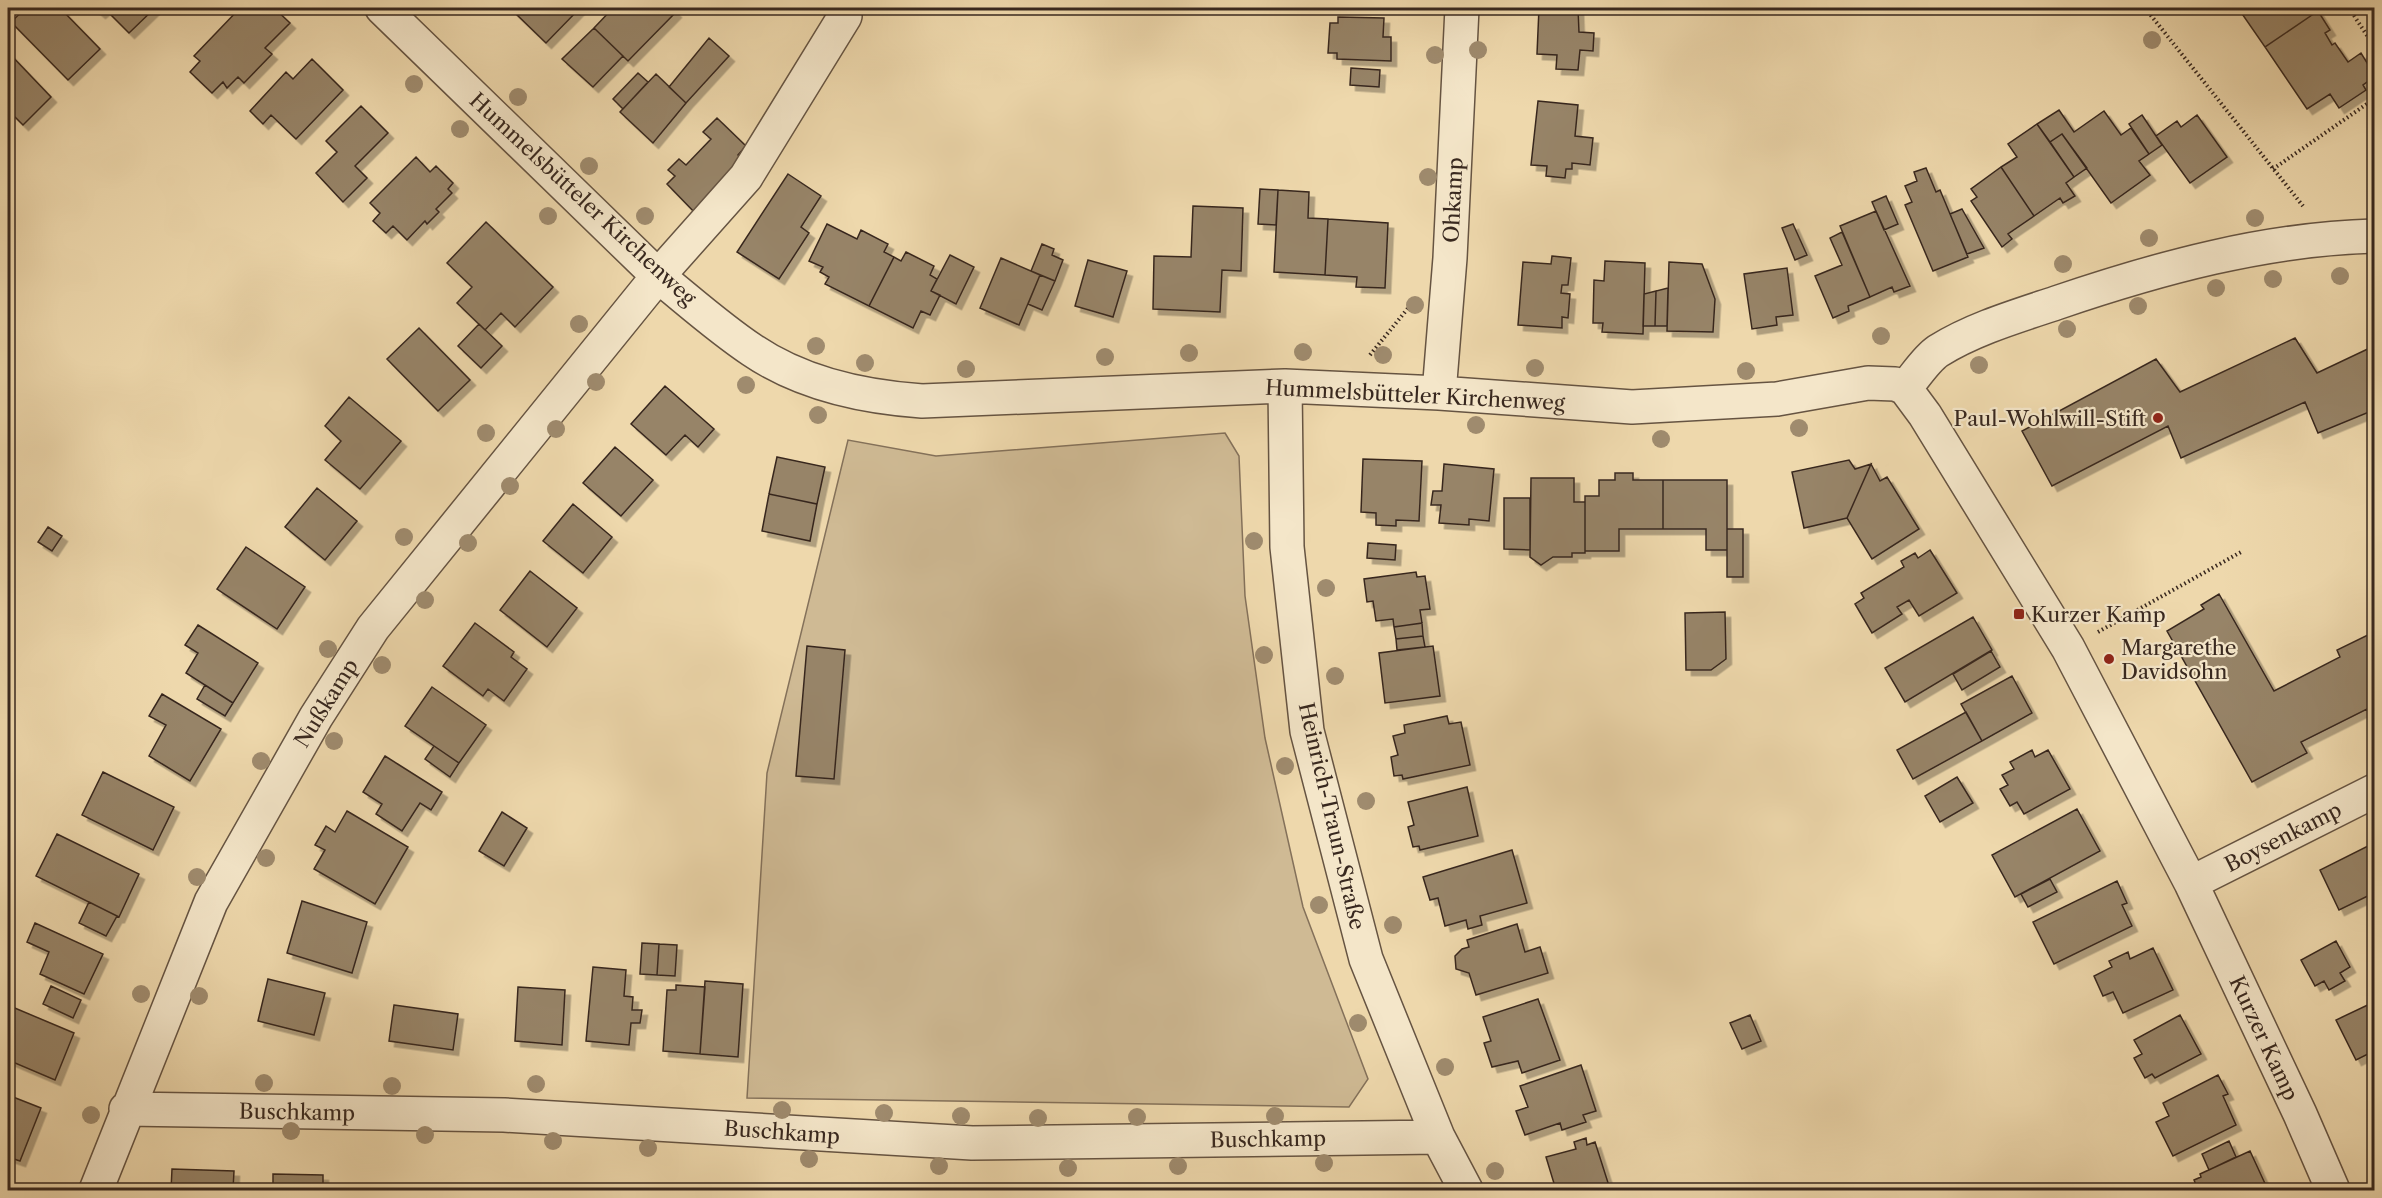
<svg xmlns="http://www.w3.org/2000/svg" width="2382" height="1198" font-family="'Libre Caslon Text',serif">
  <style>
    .green { fill: #cfba94; stroke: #84715a; stroke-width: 1.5 }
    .building { fill: #978468; stroke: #38281f; stroke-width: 1.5; filter: url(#shadow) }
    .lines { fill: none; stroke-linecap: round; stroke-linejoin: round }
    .minor-casing { stroke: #665442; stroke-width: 36 }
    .path { stroke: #38281f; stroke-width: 4; stroke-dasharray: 1.5 3; stroke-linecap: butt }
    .minor { stroke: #f4e6c9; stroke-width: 33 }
    .tree { fill: #9f8b6e }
    .poi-dot { fill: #8f2418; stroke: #f4e6c9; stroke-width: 2 }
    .labels { text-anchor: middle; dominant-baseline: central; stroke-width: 4.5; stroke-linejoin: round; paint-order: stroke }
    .street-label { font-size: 21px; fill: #38281f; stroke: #f4e6c9 }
    .poi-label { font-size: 21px; fill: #38281f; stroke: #f4e6c9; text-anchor: start }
  </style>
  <defs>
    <filter id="shadow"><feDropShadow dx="5.5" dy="5.5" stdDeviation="0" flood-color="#0004"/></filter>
  </defs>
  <rect width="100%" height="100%" fill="#eed8ac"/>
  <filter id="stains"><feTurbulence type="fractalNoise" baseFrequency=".00333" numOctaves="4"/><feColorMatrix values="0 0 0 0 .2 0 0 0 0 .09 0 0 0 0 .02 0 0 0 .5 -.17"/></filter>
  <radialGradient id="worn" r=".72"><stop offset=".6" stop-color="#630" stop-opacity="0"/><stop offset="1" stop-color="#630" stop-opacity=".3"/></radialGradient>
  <path class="green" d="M 1225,433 L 1239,456 L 1245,596 L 1265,738 L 1303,907 L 1368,1079 L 1349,1107 L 747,1098 L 767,773 L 848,440 L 936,456 Z"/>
  <path class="building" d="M 26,8 L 60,8 L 100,49 L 68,80 L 11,22 Z
    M 94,8 L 155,8 L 129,33 L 105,9 L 100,13 Z
    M 240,8 L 258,8 L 265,14 L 274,8 L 290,23 L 265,48 L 272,54 L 244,83 L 238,77 L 227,88 L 223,82 L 212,93 L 190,72 L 200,61 L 194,56 Z
    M 515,8 L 580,8 L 546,43 L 512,10 Z
    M 613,8 L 671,8 L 676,12 L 628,61 L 594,28 Z
    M 1539,8 L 1578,8 L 1579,32 L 1594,33 L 1593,51 L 1580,50 L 1578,70 L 1556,69 L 1557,55 L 1537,54 Z
    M 2238,8 L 2315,8 L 2318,11 L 2265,47 Z
    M 2318,11 L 2330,30 L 2325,33 L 2332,45 L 2335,43 L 2348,62 L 2361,53 L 2374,74 L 2374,77 L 2363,85 L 2366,90 L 2339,108 L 2330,94 L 2307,109 L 2265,47 Z
    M 1338,17 L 1384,18 L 1383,37 L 1391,37 L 1391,61 L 1337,59 L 1337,53 L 1328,53 L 1330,23 L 1338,23 Z
    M 594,28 L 623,56 L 593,87 L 562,59 Z
    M 709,38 L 729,56 L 686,103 L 669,87 Z
    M 8,52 L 51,97 L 23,125 L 8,110 Z
    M 312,59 L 343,90 L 296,139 L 271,115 L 263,124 L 250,111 L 286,72 L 293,79 Z
    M 1351,68 L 1380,70 L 1379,87 L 1350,85 Z
    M 638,73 L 648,82 L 623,109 L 613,99 Z
    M 656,74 L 686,103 L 653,143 L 620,112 Z
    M 1538,101 L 1578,105 L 1575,136 L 1593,138 L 1590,165 L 1572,163 L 1572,169 L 1566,169 L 1565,178 L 1546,176 L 1547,166 L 1531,165 Z
    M 361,106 L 388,133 L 355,166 L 367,178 L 343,202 L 316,173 L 337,152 L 326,141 Z
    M 2059,110 L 2074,132 L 2104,111 L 2121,135 L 2131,128 L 2149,154 L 2139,161 L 2150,175 L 2111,203 L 2062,134 L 2050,142 L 2037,124 Z
    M 2142,115 L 2162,145 L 2149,154 L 2129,124 Z
    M 2197,115 L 2227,157 L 2190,183 L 2156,136 L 2177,121 L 2181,127 Z
    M 717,118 L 746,146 L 738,155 L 748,164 L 698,216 L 667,184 L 675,176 L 668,170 L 679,159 L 686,165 L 711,139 L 703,132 Z
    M 2037,124 L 2074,177 L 2066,183 L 2075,196 L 2063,203 L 2060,198 L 2034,216 L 2001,167 L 2017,157 L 2008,144 Z
    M 2062,134 L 2087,168 L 2074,177 L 2050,142 Z
    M 416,157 L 430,172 L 436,166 L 453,183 L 448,189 L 452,193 L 436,209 L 439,212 L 427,224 L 425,221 L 407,240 L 393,226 L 386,233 L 373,221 L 380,213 L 370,203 Z
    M 2001,167 L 2034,216 L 2008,234 L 2012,239 L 2002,247 L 1971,201 L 1977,197 L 1971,189 Z
    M 1926,168 L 1936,192 L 1940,190 L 1968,257 L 1933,271 L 1905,205 L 1912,202 L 1905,186 L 1917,181 L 1914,172 Z
    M 788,174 L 821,196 L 801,227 L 809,233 L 779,279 L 737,252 Z
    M 1260,189 L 1278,190 L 1276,225 L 1258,224 Z
    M 1278,190 L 1309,192 L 1308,218 L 1328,219 L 1325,275 L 1274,272 Z
    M 1886,196 L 1898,224 L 1884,230 L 1872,202 Z
    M 1193,206 L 1243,208 L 1241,271 L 1222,270 L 1220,312 L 1153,309 L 1154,256 L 1191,257 Z
    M 1962,209 L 1984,248 L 1967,254 L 1950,214 Z
    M 1876,211 L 1910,286 L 1894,292 L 1892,287 L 1870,297 L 1840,226 Z
    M 1328,219 L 1388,223 L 1385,288 L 1356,287 L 1357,277 L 1325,275 Z
    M 486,222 L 553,287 L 515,327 L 501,313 L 485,330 L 457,303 L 472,287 L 447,263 Z
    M 827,224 L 857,239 L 861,230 L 888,244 L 884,252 L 894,257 L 869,306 L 825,284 L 829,277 L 820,272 L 823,267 L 809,261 Z
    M 1793,224 L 1807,255 L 1795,260 L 1782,228 Z
    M 1842,232 L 1870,297 L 1848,306 L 1849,311 L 1833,318 L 1815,276 L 1842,265 L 1830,238 Z
    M 1042,244 L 1054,249 L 1052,255 L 1063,260 L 1055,281 L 1031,271 Z
    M 906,252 L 934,266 L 930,275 L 937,279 L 931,291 L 940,295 L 930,315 L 921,311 L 913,328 L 869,306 L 894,257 L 901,261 Z
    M 950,255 L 974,267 L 956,304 L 931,291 Z
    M 1552,256 L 1571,258 L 1568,285 L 1562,285 L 1561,293 L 1570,294 L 1568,318 L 1562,317 L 1562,328 L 1518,325 L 1523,262 L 1551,264 Z
    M 1001,258 L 1040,275 L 1019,325 L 980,308 Z
    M 1088,260 L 1127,271 L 1113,317 L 1075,306 Z
    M 1605,261 L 1645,263 L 1643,334 L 1602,332 L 1603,323 L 1593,323 L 1594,280 L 1604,281 Z
    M 1669,262 L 1702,264 L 1715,299 L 1713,332 L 1667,331 Z
    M 1787,268 L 1793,315 L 1776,317 L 1777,325 L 1752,329 L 1744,274 Z
    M 1040,275 L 1055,281 L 1042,310 L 1028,304 Z
    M 1668,288 L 1667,326 L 1655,326 L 1656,291 Z
    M 1656,291 L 1655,326 L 1643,326 L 1644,294 Z
    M 479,324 L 502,346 L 481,368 L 458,346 Z
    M 419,328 L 470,380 L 438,411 L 387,359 Z
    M 2295,338 L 2317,373 L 2374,346 L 2374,410 L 2318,433 L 2305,402 L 2181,458 L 2168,426 L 2052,486 L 2022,431 L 2156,359 L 2180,392 Z
    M 665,386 L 714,429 L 698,447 L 685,435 L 666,455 L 631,424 Z
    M 349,397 L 401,441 L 360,489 L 325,460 L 341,441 L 325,426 Z
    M 615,447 L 653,480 L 621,516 L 583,483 Z
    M 777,457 L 825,467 L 817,504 L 769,494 Z
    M 1363,459 L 1422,461 L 1419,521 L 1396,520 L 1396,526 L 1376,525 L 1376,513 L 1361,512 Z
    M 1849,460 L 1855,469 L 1871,464 L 1847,518 L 1804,528 L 1792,472 Z
    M 1444,464 L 1494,469 L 1489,521 L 1469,519 L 1469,525 L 1439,523 L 1441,505 L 1431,505 L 1433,491 L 1442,491 Z
    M 1871,464 L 1880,481 L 1887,477 L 1919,529 L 1872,559 L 1847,518 Z
    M 1615,473 L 1633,473 L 1633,480 L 1663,480 L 1663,529 L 1619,529 L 1619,551 L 1585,551 L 1585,496 L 1599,496 L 1599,480 L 1615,480 Z
    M 1531,478 L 1574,478 L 1574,502 L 1585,502 L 1585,553 L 1572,553 L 1572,557 L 1553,557 L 1541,565 L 1530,557 Z
    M 1663,480 L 1727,480 L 1727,550 L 1706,550 L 1706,529 L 1663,529 Z
    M 317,488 L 357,521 L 325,560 L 285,527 Z
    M 769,494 L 817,504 L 810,541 L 762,531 Z
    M 1504,498 L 1530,498 L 1530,550 L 1504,549 Z
    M 573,504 L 612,537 L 583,573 L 543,541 Z
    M 48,527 L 62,536 L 52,551 L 38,542 Z
    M 1727,529 L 1743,529 L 1743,577 L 1727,577 Z
    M 1368,543 L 1396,545 L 1395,560 L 1367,558 Z
    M 246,547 L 305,587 L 277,629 L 217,589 Z
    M 1930,550 L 1957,593 L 1919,616 L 1909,600 L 1897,607 L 1902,614 L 1872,633 L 1855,604 L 1864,598 L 1861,593 L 1904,567 L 1901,561 L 1915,553 L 1918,558 Z
    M 530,571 L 577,608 L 547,647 L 500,610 Z
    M 1416,572 L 1417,577 L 1425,576 L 1430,609 L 1420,610 L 1422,623 L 1394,627 L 1393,619 L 1376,621 L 1373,601 L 1367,602 L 1364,579 Z
    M 2219,594 L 2274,691 L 2340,657 L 2337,650 L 2374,632 L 2374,718 L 2372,720 L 2367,709 L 2301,742 L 2307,753 L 2252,782 L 2167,631 L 2204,609 L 2201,605 Z
    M 1725,612 L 1726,659 L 1711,670 L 1686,670 L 1685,613 Z
    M 1973,617 L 1992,650 L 1905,702 L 1885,668 Z
    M 475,623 L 514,652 L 511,657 L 527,669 L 504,701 L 488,689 L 483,696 L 443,666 Z
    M 1422,623 L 1423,636 L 1396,639 L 1394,627 Z
    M 198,625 L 258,663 L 233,703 L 186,673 L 198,653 L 185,645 Z
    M 1423,636 L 1425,647 L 1397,650 L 1396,639 Z
    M 807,646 L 845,650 L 834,779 L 796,776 Z
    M 1433,646 L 1440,696 L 1385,703 L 1379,653 Z
    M 1991,651 L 2000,667 L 1962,690 L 1953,674 Z
    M 2012,676 L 2032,713 L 1982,741 L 1961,704 Z
    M 205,685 L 233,703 L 225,716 L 197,699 Z
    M 432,687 L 486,725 L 459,763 L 405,726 Z
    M 162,694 L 221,729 L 190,781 L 149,756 L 166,725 L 149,716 Z
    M 1966,712 L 1982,741 L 1913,779 L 1897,750 Z
    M 1447,716 L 1449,724 L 1461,722 L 1470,765 L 1403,779 L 1402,775 L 1394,776 L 1391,757 L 1398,755 L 1393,736 L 1405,733 L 1404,725 Z
    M 434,746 L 459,763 L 450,777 L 425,759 Z
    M 2032,750 L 2035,757 L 2048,750 L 2070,789 L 2024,814 L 2017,802 L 2010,806 L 2000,789 L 2008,785 L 2002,775 L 2014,769 L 2010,762 Z
    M 385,756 L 442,792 L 431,810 L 420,803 L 402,831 L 376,814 L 382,804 L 363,792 Z
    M 103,772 L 174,807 L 153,850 L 82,815 Z
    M 1957,777 L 1973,803 L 1940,822 L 1925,796 Z
    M 1467,787 L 1478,836 L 1420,850 L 1419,846 L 1413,847 L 1408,827 L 1414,825 L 1408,802 Z
    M 2077,809 L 2100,851 L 2015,897 L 1992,855 Z
    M 347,811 L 408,847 L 375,904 L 314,869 L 325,850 L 315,845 L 326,826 L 335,832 Z
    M 502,812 L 527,828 L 504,866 L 479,851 Z
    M 57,834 L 139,874 L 119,917 L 36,876 Z
    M 2374,843 L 2374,893 L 2339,910 L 2320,870 Z
    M 1512,850 L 1527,903 L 1480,916 L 1482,925 L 1468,929 L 1466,920 L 1445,926 L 1438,898 L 1430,900 L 1423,877 Z
    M 2050,879 L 2057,892 L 2028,907 L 2021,894 Z
    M 2117,881 L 2127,903 L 2122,905 L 2132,926 L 2054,964 L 2033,922 Z
    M 302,901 L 367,922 L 352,973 L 287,953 Z
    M 89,902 L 117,916 L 106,936 L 79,923 Z
    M 35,923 L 103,954 L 84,994 L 40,974 L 49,952 L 27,942 Z
    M 1517,924 L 1525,952 L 1540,947 L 1548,973 L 1476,995 L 1469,973 L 1456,969 L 1455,956 L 1462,949 L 1469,947 L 1467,940 Z
    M 2336,941 L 2350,967 L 2340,973 L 2345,981 L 2329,990 L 2324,981 L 2315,986 L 2301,960 Z
    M 642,943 L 659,944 L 657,975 L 640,974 Z
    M 659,944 L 677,945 L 675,976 L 657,975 Z
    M 2153,948 L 2173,990 L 2123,1013 L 2113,992 L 2103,996 L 2094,976 L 2112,967 L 2109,961 L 2128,952 L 2130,959 Z
    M 593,967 L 626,970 L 624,996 L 633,997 L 632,1010 L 642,1010 L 640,1023 L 631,1023 L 629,1045 L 586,1041 Z
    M 268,979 L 325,993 L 314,1035 L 258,1021 Z
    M 705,981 L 743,984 L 738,1057 L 700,1054 Z
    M 676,985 L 705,987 L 700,1054 L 663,1051 L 667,990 L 676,990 Z
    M 51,986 L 81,1000 L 73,1018 L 43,1004 Z
    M 518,987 L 565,990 L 562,1045 L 515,1041 Z
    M 1538,999 L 1560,1060 L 1522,1073 L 1518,1061 L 1492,1067 L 1484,1043 L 1491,1041 L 1483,1017 Z
    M 2374,1002 L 2374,1051 L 2356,1060 L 2336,1020 Z
    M 394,1005 L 458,1014 L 453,1050 L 389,1041 Z
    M 10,1006 L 74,1033 L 55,1080 L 8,1060 L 8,1013 Z
    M 1750,1015 L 1761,1041 L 1742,1049 L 1730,1023 Z
    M 2180,1015 L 2201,1054 L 2155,1078 L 2152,1074 L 2145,1078 L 2134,1058 L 2142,1054 L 2134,1040 Z
    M 1581,1065 L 1596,1111 L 1583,1115 L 1586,1122 L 1562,1130 L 1560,1123 L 1525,1135 L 1516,1111 L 1528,1107 L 1520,1086 Z
    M 2218,1075 L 2228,1094 L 2223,1096 L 2236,1125 L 2173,1156 L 2156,1122 L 2169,1116 L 2163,1103 Z
    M 8,1095 L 41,1108 L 20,1161 L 8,1157 Z
    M 1586,1138 L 1587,1145 L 1595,1142 L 1610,1189 L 1556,1190 L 1546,1157 L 1576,1149 L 1574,1142 Z
    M 2229,1141 L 2236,1157 L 2209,1170 L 2202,1154 Z
    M 2250,1151 L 2268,1190 L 2198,1190 L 2194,1180 L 2201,1177 L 2200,1174 Z
    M 172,1169 L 234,1171 L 233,1190 L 171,1190 Z
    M 273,1174 L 323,1175 L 323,1190 L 273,1190 Z
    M 445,1187 L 497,1190 L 445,1190 Z"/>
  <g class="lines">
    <defs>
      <path id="minor" d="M 382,8 L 658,276 C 689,301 719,328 752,350 C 802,384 863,397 922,401 L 1285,386 L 1439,393 L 1632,407 L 1777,399 L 1868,383 L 1895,384 L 1905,388 L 1925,415 L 2068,648 L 2191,883 L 2300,1114 L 2333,1190
        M 1285,386 L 1287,547 L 1307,731 L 1366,959 L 1438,1137 L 1466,1190
        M 1905,388 C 1915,377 1926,359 1938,351 C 1973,329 2017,316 2056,303 C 2159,268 2265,239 2374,236
        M 1439,393 L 1450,258 L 1462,8
        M 2191,883 L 2374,791
        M 126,1109 L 504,1115 L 972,1143 L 1438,1137
        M 96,1190 L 211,902 L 316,717 L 373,628 L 658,276 L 746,177 L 845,16"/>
    </defs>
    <use href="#minor" class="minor-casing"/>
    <path class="path" d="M 2145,8 L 2303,206
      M 2349,8 L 2374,46
      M 2273,169 L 2374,99
      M 1370,355 L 1409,307
      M 2098,632 L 2241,552"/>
    <use href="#minor" class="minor"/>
  </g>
  <g class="tree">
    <circle cx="2152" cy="40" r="9"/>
    <circle cx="1478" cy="50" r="9"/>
    <circle cx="1435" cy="55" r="9"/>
    <circle cx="414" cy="84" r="9"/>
    <circle cx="518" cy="97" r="9"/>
    <circle cx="460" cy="129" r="9"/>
    <circle cx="589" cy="166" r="9"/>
    <circle cx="1428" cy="177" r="9"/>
    <circle cx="548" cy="216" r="9"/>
    <circle cx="645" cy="216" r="9"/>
    <circle cx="2255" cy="218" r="9"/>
    <circle cx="2149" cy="238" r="9"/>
    <circle cx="2063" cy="264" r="9"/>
    <circle cx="2340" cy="276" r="9"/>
    <circle cx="2273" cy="279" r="9"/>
    <circle cx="2216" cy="288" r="9"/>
    <circle cx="1415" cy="305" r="9"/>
    <circle cx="2138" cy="306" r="9"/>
    <circle cx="579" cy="324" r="9"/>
    <circle cx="2067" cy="329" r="9"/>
    <circle cx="1881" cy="336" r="9"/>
    <circle cx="816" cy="346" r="9"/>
    <circle cx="1303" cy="352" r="9"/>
    <circle cx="1189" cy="353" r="9"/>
    <circle cx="1383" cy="355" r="9"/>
    <circle cx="1105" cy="357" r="9"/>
    <circle cx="865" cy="363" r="9"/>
    <circle cx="1979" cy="365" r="9"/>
    <circle cx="1535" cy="368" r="9"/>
    <circle cx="966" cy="369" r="9"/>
    <circle cx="1746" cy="371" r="9"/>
    <circle cx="596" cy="382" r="9"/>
    <circle cx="746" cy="385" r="9"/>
    <circle cx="818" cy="415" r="9"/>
    <circle cx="1476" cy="425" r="9"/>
    <circle cx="1799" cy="428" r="9"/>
    <circle cx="556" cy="429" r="9"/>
    <circle cx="486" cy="433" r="9"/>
    <circle cx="1661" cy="439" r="9"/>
    <circle cx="510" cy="486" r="9"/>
    <circle cx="404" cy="537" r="9"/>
    <circle cx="1254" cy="541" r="9"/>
    <circle cx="468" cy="543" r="9"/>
    <circle cx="1326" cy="588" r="9"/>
    <circle cx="425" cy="600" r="9"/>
    <circle cx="328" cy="649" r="9"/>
    <circle cx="1264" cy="655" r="9"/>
    <circle cx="382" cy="665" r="9"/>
    <circle cx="1335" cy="676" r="9"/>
    <circle cx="334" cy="741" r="9"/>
    <circle cx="261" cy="761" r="9"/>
    <circle cx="1285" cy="766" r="9"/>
    <circle cx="1366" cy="801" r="9"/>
    <circle cx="266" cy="858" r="9"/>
    <circle cx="197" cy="877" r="9"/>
    <circle cx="1319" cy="905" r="9"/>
    <circle cx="1393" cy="925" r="9"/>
    <circle cx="141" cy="994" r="9"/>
    <circle cx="199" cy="996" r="9"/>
    <circle cx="1358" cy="1023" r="9"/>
    <circle cx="1445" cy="1067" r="9"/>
    <circle cx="264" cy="1083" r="9"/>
    <circle cx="536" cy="1084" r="9"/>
    <circle cx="392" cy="1086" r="9"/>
    <circle cx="782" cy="1110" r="9"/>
    <circle cx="884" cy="1113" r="9"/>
    <circle cx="91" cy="1115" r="9"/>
    <circle cx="961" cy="1116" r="9"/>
    <circle cx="1275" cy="1116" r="9"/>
    <circle cx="1137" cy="1117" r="9"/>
    <circle cx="1038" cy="1118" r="9"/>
    <circle cx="291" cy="1131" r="9"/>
    <circle cx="425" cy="1135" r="9"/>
    <circle cx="553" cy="1141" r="9"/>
    <circle cx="648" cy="1148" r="9"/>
    <circle cx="809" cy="1159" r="9"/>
    <circle cx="1324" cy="1163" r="9"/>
    <circle cx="939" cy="1166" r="9"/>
    <circle cx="1178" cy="1166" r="9"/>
    <circle cx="1068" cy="1168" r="9"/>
    <circle cx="1495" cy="1171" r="9"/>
  </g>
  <g class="poi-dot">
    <circle cx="2158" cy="418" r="6"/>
    <rect x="2013" y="608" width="12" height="12" rx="3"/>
    <circle cx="2109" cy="659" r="6"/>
  </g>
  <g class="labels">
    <g class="street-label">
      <text transform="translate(583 199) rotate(43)">Hummelsbütteler Kirchenweg</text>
      <text transform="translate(1453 200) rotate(-87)">Ohkamp</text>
      <text transform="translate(1415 395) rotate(3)">Hummelsbütteler Kirchenweg</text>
      <text transform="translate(326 703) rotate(-58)">Nußkamp</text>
      <text transform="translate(1332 816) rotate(77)">Heinrich-Traun-Straße</text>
      <text transform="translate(2283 837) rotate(-27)">Boysenkamp</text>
      <text transform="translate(2264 1038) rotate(65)">Kurzer Kamp</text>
      <text transform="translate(297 1112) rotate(1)">Buschkamp</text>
      <text transform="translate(782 1132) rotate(4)">Buschkamp</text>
      <text transform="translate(1268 1139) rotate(-1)">Buschkamp</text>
    </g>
    <g class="poi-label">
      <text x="2146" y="418" text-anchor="end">Paul-Wohlwill-Stift</text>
      <text x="2031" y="614">Kurzer Kamp</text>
      <text x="2121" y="647">Margarethe<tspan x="2121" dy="24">Davidsohn</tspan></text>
    </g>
  </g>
  <rect width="2382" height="1198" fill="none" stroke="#eed8ac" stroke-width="30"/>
  <rect x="9" y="9" width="2364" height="1180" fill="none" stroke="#38281f" stroke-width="3"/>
  <rect x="15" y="15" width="2352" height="1168" fill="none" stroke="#38281f" stroke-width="1.5"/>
  <rect width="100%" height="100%" filter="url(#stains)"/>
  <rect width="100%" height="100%" fill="url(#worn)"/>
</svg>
